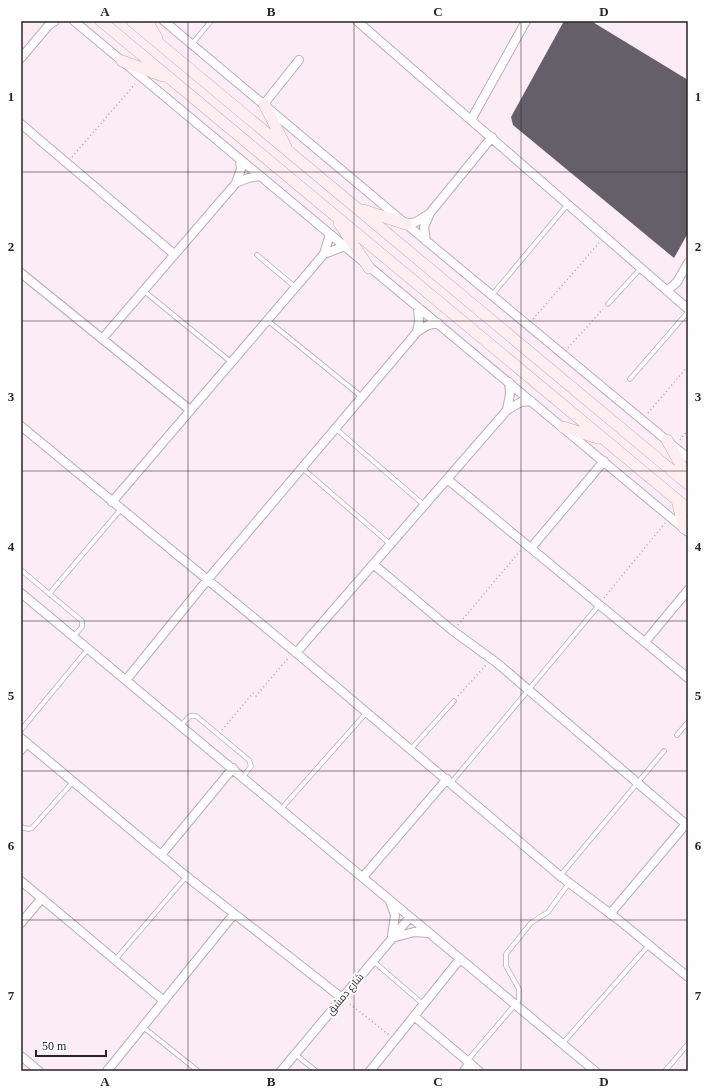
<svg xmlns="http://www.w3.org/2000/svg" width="709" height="1092" font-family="'Times New Roman',Cairo,serif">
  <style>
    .building { fill: #655f6a }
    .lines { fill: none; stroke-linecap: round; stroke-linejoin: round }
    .lane-casing { stroke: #bbadb6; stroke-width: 5.5 }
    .street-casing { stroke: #bbadb6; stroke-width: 10 }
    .secondary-casing { stroke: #bbadb6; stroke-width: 12 }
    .path { stroke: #afa4ab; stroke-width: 1.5; stroke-dasharray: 1 3; stroke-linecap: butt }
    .lane { stroke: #fff; stroke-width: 4 }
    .street { stroke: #fff; stroke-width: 8 }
    .secondary { stroke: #feeef1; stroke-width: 11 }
    .grid { fill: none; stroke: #282326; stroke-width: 1; stroke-opacity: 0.55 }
    .labels { text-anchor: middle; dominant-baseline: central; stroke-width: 4; stroke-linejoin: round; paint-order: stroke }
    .street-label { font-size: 10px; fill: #282326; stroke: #fefefe }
    .neatline { fill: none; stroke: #282326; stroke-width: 1.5 }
    .grid-label { font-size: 13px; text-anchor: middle; font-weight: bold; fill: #282326 }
  </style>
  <rect width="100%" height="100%" fill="#fbecf5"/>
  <path class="building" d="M 564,21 L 591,21 L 688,80 L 688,233 L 674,258 L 513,125 L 511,117 Z"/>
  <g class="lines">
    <defs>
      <path id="lane" d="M 192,44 L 211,21
        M 257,255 L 295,287
        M 144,291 L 231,362
        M 492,295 L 568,204
        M 608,304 L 641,268
        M 267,320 L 362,397
        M 630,379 L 688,312
        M 336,429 L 424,505
        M 302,468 L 390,544
        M 21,570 L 82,621 L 82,627 L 74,636
        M 49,594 L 121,509
        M 181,725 L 190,716 L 196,716 L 249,760 L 251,766 L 243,777
        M 21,730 L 88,649
        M 677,735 L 688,722
        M 411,749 L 454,701
        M 451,783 L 599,605
        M 281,809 L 367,712
        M 21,827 L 28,829 L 32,828 L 73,782
        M 560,876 L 664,751
        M 115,960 L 186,877
        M 373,961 L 423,1004
        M 143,1027 L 198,1071
        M 562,1044 L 649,945
        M 295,1054 L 316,1071
        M 467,1061 L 519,1000 L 519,989 L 506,966 L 506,954 L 531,923 L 548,912 L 569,883
        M 665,1071 L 688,1044"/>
      <path id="street" d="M 74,21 L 688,532
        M 164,21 L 406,224 L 688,458
        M 357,21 L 688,309
        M 21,58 L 48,26 L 55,21
        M 264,104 L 299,60
        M 471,120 L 526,21
        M 21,124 L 174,254
        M 236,183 L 248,178 L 260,176
        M 406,224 L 416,222 L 429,214
        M 426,241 L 424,227 L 430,213 L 492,137
        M 324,254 L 330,234
        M 21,273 L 190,410
        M 667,291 L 677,282 L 688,263
        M 417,332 L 419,322 L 418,307
        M 102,339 L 236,183 L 241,169 L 240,160
        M 507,410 L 510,394 L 509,382
        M 21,426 L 294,651 L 560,876 L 620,921 L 688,977
        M 447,479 L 688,678
        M 112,502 L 324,254 L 345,246
        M 531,548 L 604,461
        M 373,564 L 453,631 L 497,663 L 688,826
        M 21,593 L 595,1071
        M 645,642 L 688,590
        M 296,653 L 507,410 L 521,402 L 531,401
        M 126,680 L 208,579 L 417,332 L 428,325 L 438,323
        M 21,738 L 186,876 L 342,998
        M 21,750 L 27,743
        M 161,855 L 233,768
        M 363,877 L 447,779
        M 21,881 L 164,1001
        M 390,901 L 395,915 L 392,936
        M 610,914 L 686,824
        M 21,923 L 42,898
        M 392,938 L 414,932 L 429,933
        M 414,1016 L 479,1071
        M 21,1056 L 39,1071
        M 107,1071 L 234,914
        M 281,1071 L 410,917
        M 370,1071 L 460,959
        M 464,1071 L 470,1063"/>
      <path id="secondary" d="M 101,21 L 688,509
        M 132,21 L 688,484
        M 147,21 L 157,38
        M 122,61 L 163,76
        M 264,104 L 286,147
        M 363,210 L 406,224
        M 339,223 L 369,268
        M 563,427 L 598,438
        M 667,440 L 688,478
        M 677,500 L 684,528"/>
    </defs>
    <use href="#lane" class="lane-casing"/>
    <use href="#street" class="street-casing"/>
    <use href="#secondary" class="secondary-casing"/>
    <path class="path" d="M 72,157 L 135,84
      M 533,319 L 599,243
      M 568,348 L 603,309
      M 648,413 L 688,366
      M 680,440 L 688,430
      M 604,598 L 665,523
      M 458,625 L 520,551
      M 458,696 L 486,665
      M 222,730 L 253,693 L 256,696 L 289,657
      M 350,1004 L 389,1035"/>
    <use href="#lane" class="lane"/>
    <use href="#street" class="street"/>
    <use href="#secondary" class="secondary"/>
  </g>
  <path class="grid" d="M 188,21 L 188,1071M 354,21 L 354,1071M 521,21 L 521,1071M 21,172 L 688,172M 21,321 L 688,321M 21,471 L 688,471M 21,621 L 688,621M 21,771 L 688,771M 21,920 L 688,920"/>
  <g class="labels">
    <g class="street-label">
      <text transform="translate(345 994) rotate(-50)">شارع دمشق</text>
    </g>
  </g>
  <rect width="709" height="1092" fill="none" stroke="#fefefe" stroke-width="44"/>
  <path d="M36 1050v6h70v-6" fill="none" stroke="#282326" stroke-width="2"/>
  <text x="42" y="1050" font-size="12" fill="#282326" stroke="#fefefe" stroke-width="3" paint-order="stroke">50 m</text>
  <rect x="22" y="22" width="665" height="1048" class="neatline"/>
  <g class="grid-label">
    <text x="105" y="16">A</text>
    <text x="271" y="16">B</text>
    <text x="438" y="16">C</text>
    <text x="604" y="16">D</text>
    <text x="11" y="101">1</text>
    <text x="698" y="101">1</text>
    <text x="11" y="251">2</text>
    <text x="698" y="251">2</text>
    <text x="11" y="401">3</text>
    <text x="698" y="401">3</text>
    <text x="11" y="551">4</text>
    <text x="698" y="551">4</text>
    <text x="11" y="700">5</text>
    <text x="698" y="700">5</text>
    <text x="11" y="850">6</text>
    <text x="698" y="850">6</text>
    <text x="11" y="1000">7</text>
    <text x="698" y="1000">7</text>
    <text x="105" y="1086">A</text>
    <text x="271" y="1086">B</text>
    <text x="438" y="1086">C</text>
    <text x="604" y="1086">D</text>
  </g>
</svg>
